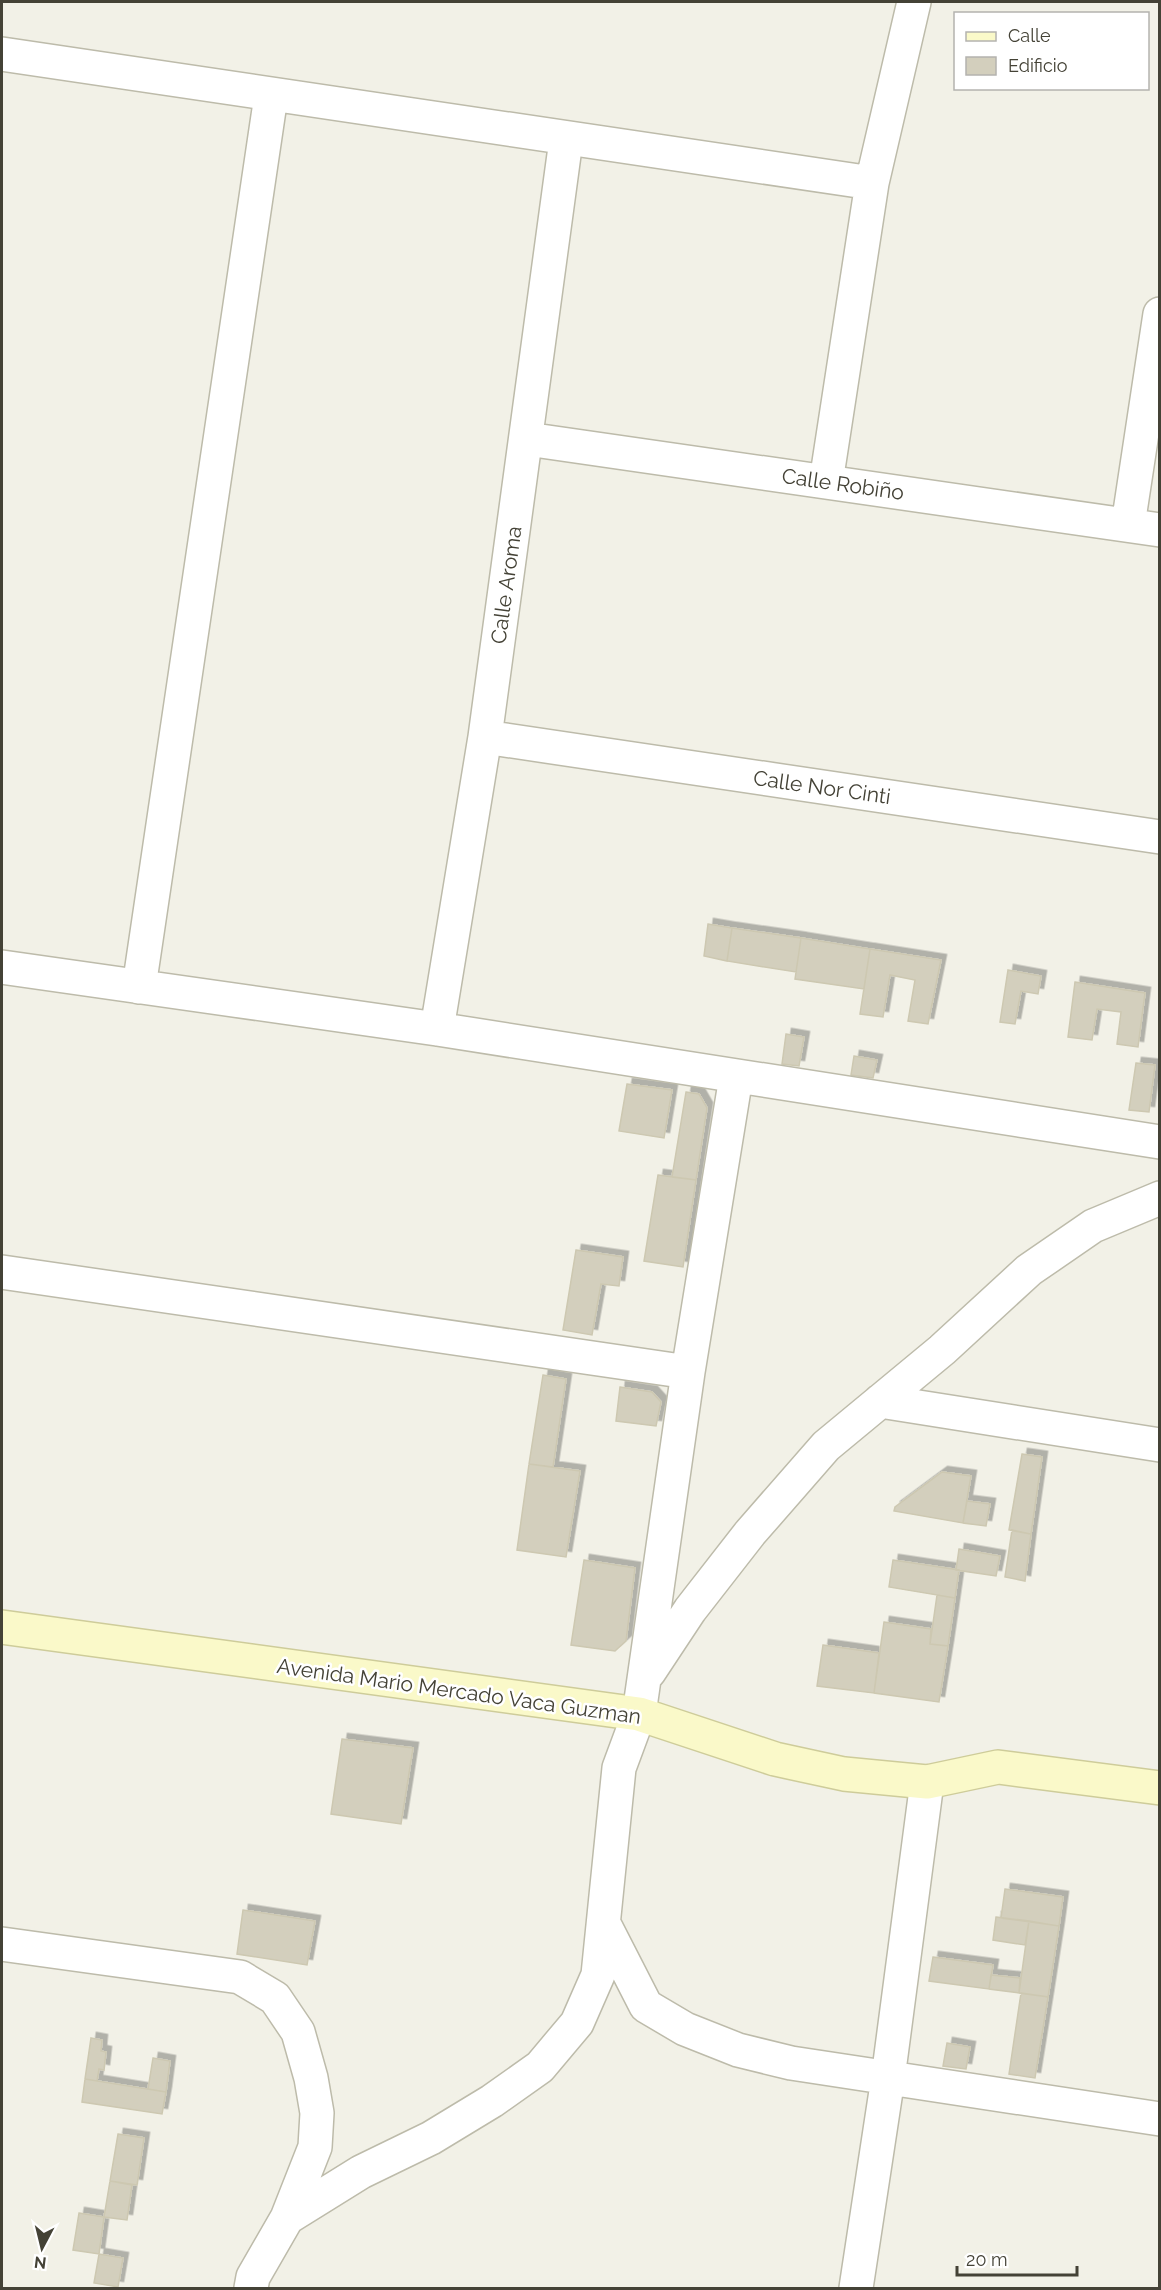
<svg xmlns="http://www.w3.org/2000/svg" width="1161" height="2290" font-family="Raleway,sans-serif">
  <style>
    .building { fill: #d3cfbd; stroke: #cdc8b1; stroke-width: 1.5; filter: url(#shadow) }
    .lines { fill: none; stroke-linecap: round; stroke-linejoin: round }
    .street-casing { stroke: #bdbbaa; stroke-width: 36 }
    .secondary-casing { stroke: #cecc9a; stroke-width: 36 }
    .street { stroke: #fff; stroke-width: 33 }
    .secondary { stroke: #faf9c9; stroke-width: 33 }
    .labels { text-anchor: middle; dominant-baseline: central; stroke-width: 5; stroke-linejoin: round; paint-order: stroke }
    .street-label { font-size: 21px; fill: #444236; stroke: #fff }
  </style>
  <defs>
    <filter id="shadow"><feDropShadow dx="5.5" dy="-5.5" stdDeviation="0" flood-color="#0004"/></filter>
  </defs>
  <rect width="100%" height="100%" fill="#f2f1e7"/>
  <path class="building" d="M 708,924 L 732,928 L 727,961 L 704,956 Z
    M 732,928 L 801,938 L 796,972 L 727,961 Z
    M 801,938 L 870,949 L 864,989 L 795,979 Z
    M 870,949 L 941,960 L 928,1024 L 908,1021 L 915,980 L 890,975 L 883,1017 L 860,1014 Z
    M 1008,970 L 1041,976 L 1038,994 L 1021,991 L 1015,1024 L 1000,1022 Z
    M 1075,982 L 1145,993 L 1138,1047 L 1117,1044 L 1121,1012 L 1097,1009 L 1092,1040 L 1068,1037 Z
    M 786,1034 L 804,1037 L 799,1066 L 782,1064 Z
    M 854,1056 L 877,1060 L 873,1078 L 851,1075 Z
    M 1136,1063 L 1155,1065 L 1149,1112 L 1129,1110 Z
    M 627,1084 L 672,1090 L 664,1138 L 619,1131 Z
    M 686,1092 L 699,1094 L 707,1108 L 696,1180 L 672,1177 Z
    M 658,1175 L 696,1180 L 683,1267 L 644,1261 Z
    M 576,1250 L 623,1257 L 619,1286 L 601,1284 L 592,1335 L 563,1330 Z
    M 543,1375 L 566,1379 L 553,1467 L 529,1464 Z
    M 620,1387 L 652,1392 L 661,1402 L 656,1426 L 616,1421 Z
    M 1022,1454 L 1042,1457 L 1031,1534 L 1009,1530 Z
    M 529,1464 L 580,1471 L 566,1557 L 517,1550 Z
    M 942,1472 L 971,1476 L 963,1523 L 894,1511 L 895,1507 Z
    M 967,1501 L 990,1504 L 986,1526 L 963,1523 Z
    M 1012,1530 L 1031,1534 L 1025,1581 L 1005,1577 Z
    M 959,1549 L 1000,1556 L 996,1576 L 956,1570 Z
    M 584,1560 L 635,1568 L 626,1641 L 615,1651 L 571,1645 Z
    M 893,1560 L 959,1570 L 955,1598 L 889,1587 Z
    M 937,1595 L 955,1598 L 948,1646 L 930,1644 Z
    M 884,1622 L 931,1629 L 930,1644 L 948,1646 L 939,1702 L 874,1693 Z
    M 823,1645 L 879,1653 L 874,1693 L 817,1686 Z
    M 342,1739 L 413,1748 L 401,1824 L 331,1814 Z
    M 1005,1889 L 1063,1897 L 1059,1926 L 1001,1918 Z
    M 243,1910 L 315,1921 L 307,1965 L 237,1954 Z
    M 996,1917 L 1029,1921 L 1025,1945 L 993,1940 Z
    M 1029,1921 L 1059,1926 L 1048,1997 L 1019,1993 Z
    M 933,1957 L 993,1965 L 989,1989 L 929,1981 Z
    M 991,1975 L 1020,1978 L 1019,1993 L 989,1989 Z
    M 1021,1993 L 1048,1997 L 1035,2078 L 1009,2074 Z
    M 91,2038 L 102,2040 L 101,2051 L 106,2052 L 104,2070 L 99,2069 L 97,2081 L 85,2079 Z
    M 947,2043 L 970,2047 L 966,2069 L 943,2066 Z
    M 153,2058 L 170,2061 L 166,2092 L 148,2089 Z
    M 85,2079 L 166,2092 L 162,2114 L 82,2102 Z
    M 118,2134 L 144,2138 L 137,2185 L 110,2181 Z
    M 110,2181 L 132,2185 L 127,2220 L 104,2217 Z
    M 79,2213 L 104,2217 L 99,2254 L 73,2250 Z
    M 99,2254 L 123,2258 L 118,2287 L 94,2283 Z"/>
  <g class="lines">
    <defs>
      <path id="street" d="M 2,54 L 872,183
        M 527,439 L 1160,530
        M 826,482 L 872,183 L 914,2
        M 1128,525 L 1160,314
        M 485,737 L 1160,837
        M 2,967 L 437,1029 L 1160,1142
        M 139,987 L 271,96
        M 437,1029 L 485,737 L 566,140
        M 2,1272 L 688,1372
        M 880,1401 L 1160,1445
        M 649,1672 L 690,1610 L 750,1533 L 826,1446 L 942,1350 L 1029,1270 L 1093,1226 L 1160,1198
        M 604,1924 L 646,2006 L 685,2029 L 738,2050 L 791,2063 L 1160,2119
        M 2,1944 L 240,1977 L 275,1998 L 298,2032 L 311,2078 L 317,2113 L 315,2147 L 287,2218 L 253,2277 L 251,2288
        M 287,2218 L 361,2172 L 431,2138 L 492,2101 L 540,2067 L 577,2023 L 598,1975 L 619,1768 L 639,1714 L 688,1372 L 736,1077
        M 856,2288 L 888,2078 L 927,1782"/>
      <path id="secondary" d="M 2,1627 L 639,1714 L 775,1759 L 844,1774 L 927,1782 L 998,1767 L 1160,1788"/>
    </defs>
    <use href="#street" class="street-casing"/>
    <use href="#secondary" class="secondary-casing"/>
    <use href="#street" class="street"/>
    <use href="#secondary" class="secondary"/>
  </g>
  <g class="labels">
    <g class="street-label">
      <text transform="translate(843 484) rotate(8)">Calle Robiño</text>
      <text transform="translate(506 585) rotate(-82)">Calle Aroma</text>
      <text transform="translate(822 787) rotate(8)">Calle Nor Cinti</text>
      <text transform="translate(459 1691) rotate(8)">Avenida Mario Mercado Vaca Guzman</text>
    </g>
  </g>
  <rect width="1161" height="2290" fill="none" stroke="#444236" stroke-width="6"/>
  <rect x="954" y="12" width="195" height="78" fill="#ffffff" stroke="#b4b3af" stroke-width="1.5"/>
  <rect x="966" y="32" width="30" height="9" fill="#faf9c9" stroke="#b4b3af" stroke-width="1.5"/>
  <text x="1008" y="42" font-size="18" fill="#444236">Calle</text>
  <rect x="966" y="57" width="30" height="18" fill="#d3cfbd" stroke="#b4b3af" stroke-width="1.5"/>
  <text x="1008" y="72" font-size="18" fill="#444236">Edificio</text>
  <g transform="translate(42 2248) rotate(187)" stroke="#ffffff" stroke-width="4.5" paint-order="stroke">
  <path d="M0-4.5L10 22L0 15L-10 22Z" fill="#444236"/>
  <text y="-9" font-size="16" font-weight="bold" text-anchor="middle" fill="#444236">N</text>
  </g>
  <path d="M957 2266v9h120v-9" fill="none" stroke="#444236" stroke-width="3"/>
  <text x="966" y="2266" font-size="18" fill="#444236" stroke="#ffffff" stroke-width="4.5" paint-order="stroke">20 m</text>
</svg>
